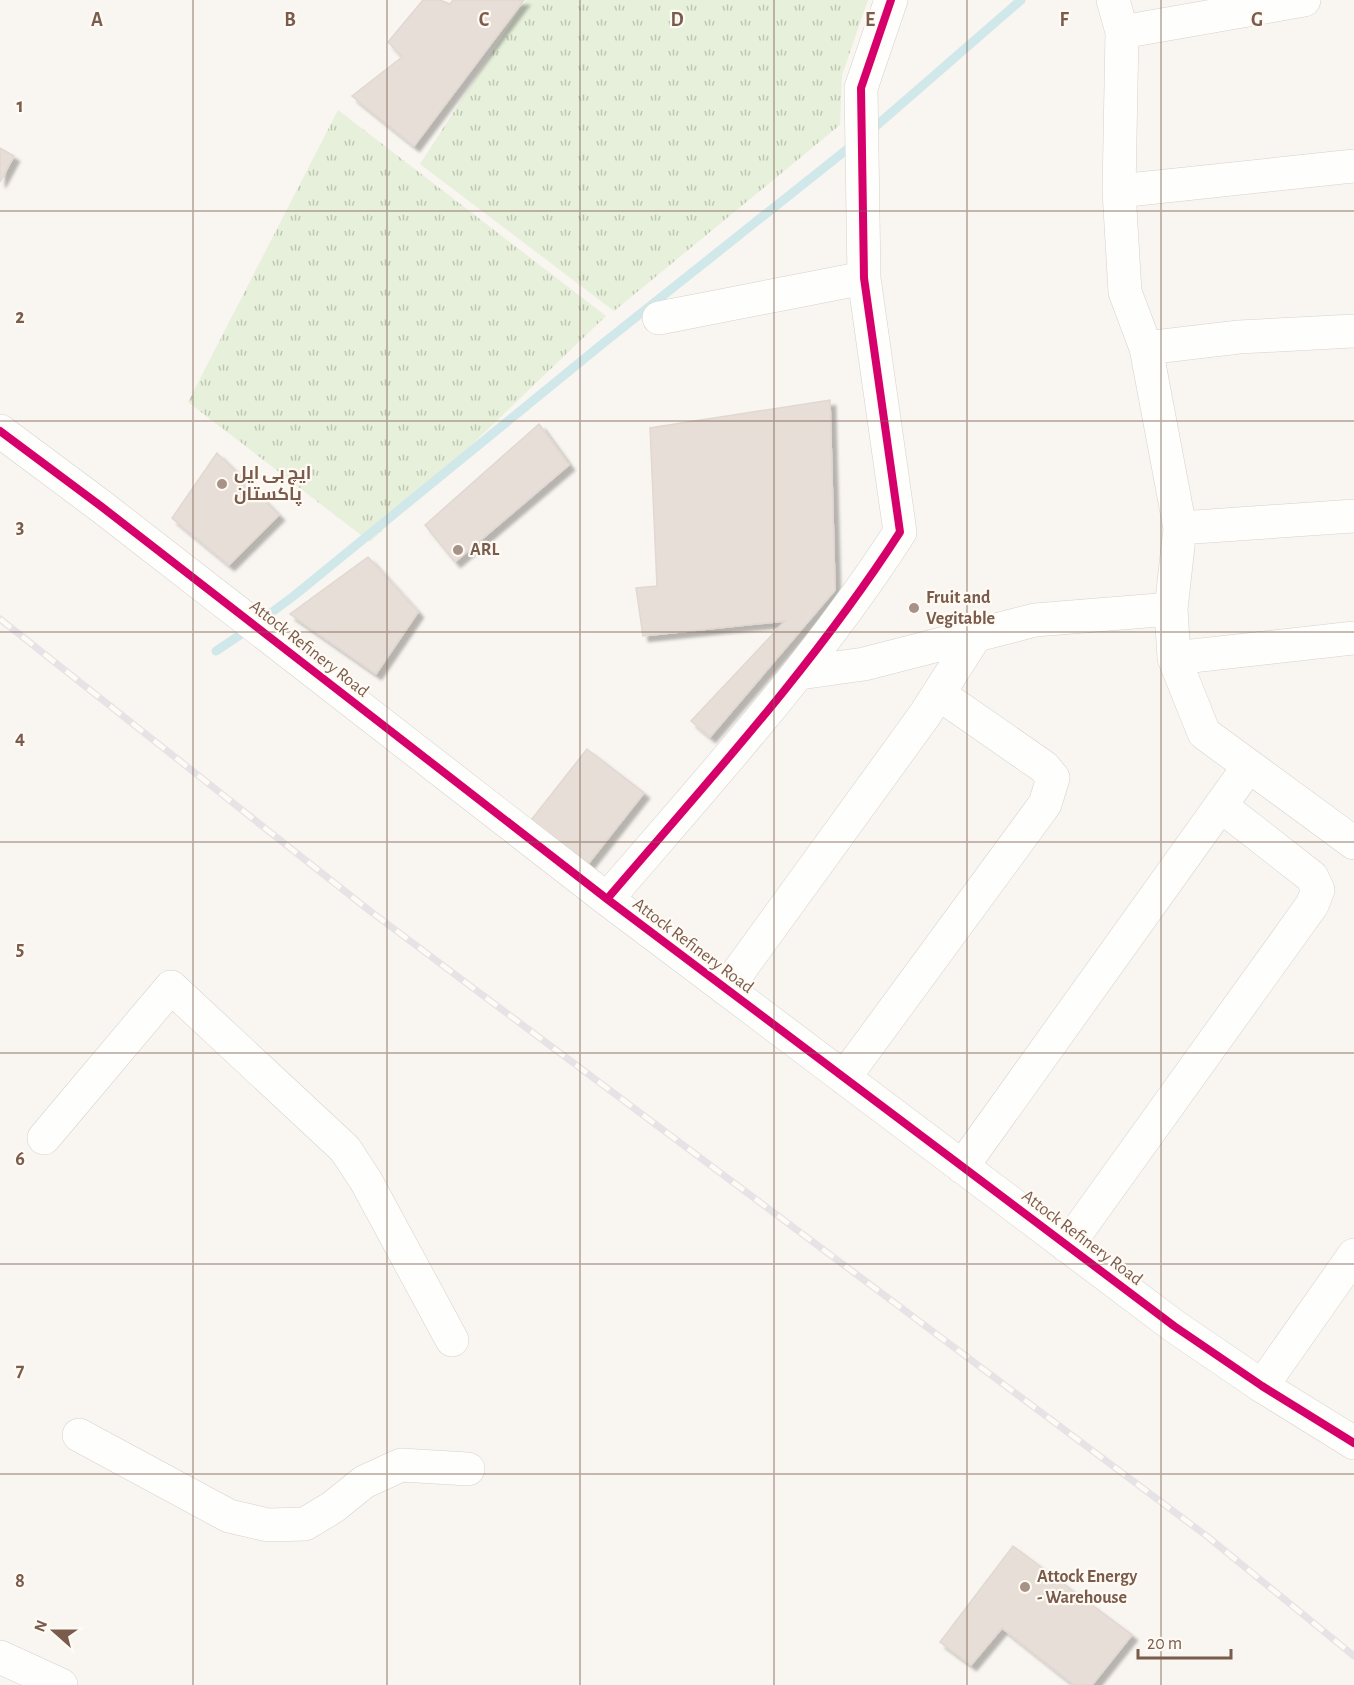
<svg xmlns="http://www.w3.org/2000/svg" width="1354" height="1685" font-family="'Alegreya Sans',Cairo,sans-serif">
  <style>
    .grass { fill: url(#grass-tufts) }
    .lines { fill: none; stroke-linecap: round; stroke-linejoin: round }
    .stream { stroke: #d0e8ea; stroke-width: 9 }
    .building { fill: #e6ded7; stroke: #e2d8d2; stroke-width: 1.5; filter: url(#shadow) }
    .minor-casing { stroke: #d7d1cb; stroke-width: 34 }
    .minor { stroke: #fefefd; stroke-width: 33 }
    .rail-casing { stroke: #e6e3e7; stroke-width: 7 }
    .rail { stroke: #fffaf3; stroke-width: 4.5; stroke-dasharray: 14; stroke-linecap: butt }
    .cycleway-casing { stroke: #fffaf3; stroke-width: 11 }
    .cycleway { stroke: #d6006c; stroke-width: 8 }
    .grid { fill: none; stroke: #7a5c4d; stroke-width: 1.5; stroke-opacity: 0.55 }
    .poi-dot { fill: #a69286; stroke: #fffaf3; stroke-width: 2 }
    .labels { text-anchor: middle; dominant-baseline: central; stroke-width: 4.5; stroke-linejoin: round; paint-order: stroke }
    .poi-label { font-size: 18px; font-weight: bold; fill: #7a5c4d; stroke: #fffaf3; text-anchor: start }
    .street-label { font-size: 18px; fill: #7a5c4d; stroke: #fffaf3 }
    .grid-label { font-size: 20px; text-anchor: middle; font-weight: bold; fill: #7a5c4d; stroke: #fffaf3; stroke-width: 4.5; stroke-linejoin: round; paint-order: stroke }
  </style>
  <defs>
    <pattern id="grass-tufts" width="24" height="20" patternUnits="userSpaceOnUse" patternTransform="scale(1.5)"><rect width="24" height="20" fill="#e7f0db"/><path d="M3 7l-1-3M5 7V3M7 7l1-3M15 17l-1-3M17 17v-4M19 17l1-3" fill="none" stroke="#c0c6b4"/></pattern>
    <filter id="shadow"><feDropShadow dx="5.5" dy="5.5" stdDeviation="1.5" flood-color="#0004"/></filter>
  </defs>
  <rect width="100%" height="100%" fill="#f9f5f0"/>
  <path class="grass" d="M 526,0 L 868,0 L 842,75 L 840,125 L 614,311 L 420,164 Z
    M 338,110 L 606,316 L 370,542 L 188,402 Z"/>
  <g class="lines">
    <path class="stream" d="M 868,133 L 1021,0
      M 260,621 L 295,595 L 601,345 L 855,143
      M 216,651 L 249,629"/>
  </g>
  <path class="building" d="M 423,0 L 440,0 L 450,4 L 453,0 L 524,0 L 414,146 L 352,96 L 402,57 L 388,42 Z
    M 0,148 L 14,156 L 0,182 Z
    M 830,400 L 835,590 L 710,737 L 691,721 L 785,621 L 643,636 L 636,588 L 657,586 L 650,428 Z
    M 539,424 L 569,465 L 455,562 L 425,525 Z
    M 217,453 L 279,515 L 229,565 L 172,518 Z
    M 368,557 L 418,612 L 376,674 L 290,614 Z
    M 587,749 L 644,793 L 588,864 L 531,820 Z
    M 1013,1546 L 1132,1635 L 1092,1685 L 1074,1685 L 1002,1628 L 971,1665 L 940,1642 Z"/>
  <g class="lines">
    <defs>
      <path id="minor" d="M 1122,32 L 1304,0
        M 1119,191 L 1354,166
        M 659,318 L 864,278
        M 1146,348 L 1239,337 L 1354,331
        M 0,431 L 102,507 L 607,899 L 1174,1326 L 1262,1386 L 1354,1443
        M 1180,528 L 1354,516
        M 1171,609 L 1174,658 L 1204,733 L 1354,843
        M 1174,658 L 1354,638
        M 800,673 L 864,664 L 1035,620 L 1171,609 L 1180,528 L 1146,348 L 1125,292 L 1119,191 L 1122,32 L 1113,0
        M 607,899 C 709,780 815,664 900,532 L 864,278 L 861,88 L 891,0
        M 726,989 L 924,716 L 976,635
        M 844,1078 L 1045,804 L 1053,778 L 1044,767 L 939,694
        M 44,1138 L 171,987 L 345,1149 L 366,1181 L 452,1340
        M 962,1167 L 1249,766
        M 1067,1246 L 1312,905 L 1318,890 L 1312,877 L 1221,806
        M 1262,1386 L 1354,1255
        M 79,1435 L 229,1516 L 268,1525 L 305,1524 L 333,1507 L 364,1482 L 401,1465 L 468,1469
        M 0,1657 L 61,1685"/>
    </defs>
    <use href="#minor" class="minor-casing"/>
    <use href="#minor" class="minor"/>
    <defs>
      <path id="rail" d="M 0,619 L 370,911 L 1208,1537 L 1354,1656"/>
    </defs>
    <use href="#rail" class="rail-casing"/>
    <use href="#rail" class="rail"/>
    <defs>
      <path id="cycleway" d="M 0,431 L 102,507 L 607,899 L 1174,1326 L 1262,1386 L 1354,1443
        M 607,899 C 709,780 815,664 900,532 L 864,278 L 861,88 L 891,0"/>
    </defs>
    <use href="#cycleway" class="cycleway-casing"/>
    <use href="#cycleway" class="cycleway"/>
  </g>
  <path class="grid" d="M 193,0 L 193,1685M 387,0 L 387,1685M 580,0 L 580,1685M 774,0 L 774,1685M 967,0 L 967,1685M 1161,0 L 1161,1685M 0,211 L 1354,211M 0,421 L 1354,421M 0,632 L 1354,632M 0,842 L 1354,842M 0,1053 L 1354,1053M 0,1264 L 1354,1264M 0,1474 L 1354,1474"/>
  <g class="poi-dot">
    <circle cx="222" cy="484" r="6"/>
    <circle cx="458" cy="550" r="6"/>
    <circle cx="914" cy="608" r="6"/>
    <circle cx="1025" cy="1587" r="6"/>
  </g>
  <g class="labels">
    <g class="poi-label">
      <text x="234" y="474">ایچ بی ایل<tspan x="234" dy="21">پاکستان</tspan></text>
      <text x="470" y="550">ARL</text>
      <text x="926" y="598">Fruit and<tspan x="926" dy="21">Vegitable</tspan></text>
      <text x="1037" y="1577">Attock Energy<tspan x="1037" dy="21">- Warehouse</tspan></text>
    </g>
    <g class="street-label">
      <text transform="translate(309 649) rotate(38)">Attock Refinery Road</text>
      <text transform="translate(693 946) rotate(37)">Attock Refinery Road</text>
      <text transform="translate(1082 1238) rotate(37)">Attock Refinery Road</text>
    </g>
  </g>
  <g class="grid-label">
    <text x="97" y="26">A</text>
    <text x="290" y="26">B</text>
    <text x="484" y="26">C</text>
    <text x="677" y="26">D</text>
    <text x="870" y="26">E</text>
    <text x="1064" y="26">F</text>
    <text x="1257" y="26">G</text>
    <text x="20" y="112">1</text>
    <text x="20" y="323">2</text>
    <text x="20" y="533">3</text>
    <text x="20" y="744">4</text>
    <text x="20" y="955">5</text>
    <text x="20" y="1165">6</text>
    <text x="20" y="1376">7</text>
    <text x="20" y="1587">8</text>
  </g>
  <g transform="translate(54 1631) rotate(291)" stroke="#fffaf3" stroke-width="4.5" paint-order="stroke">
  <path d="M0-4.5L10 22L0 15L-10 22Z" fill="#7a5c4d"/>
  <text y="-9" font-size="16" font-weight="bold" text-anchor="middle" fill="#7a5c4d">N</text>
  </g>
  <path d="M1138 1649v9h93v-9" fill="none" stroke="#7a5c4d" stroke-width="3"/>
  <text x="1147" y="1649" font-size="18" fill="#7a5c4d" stroke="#fffaf3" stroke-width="4.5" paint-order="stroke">20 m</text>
</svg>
